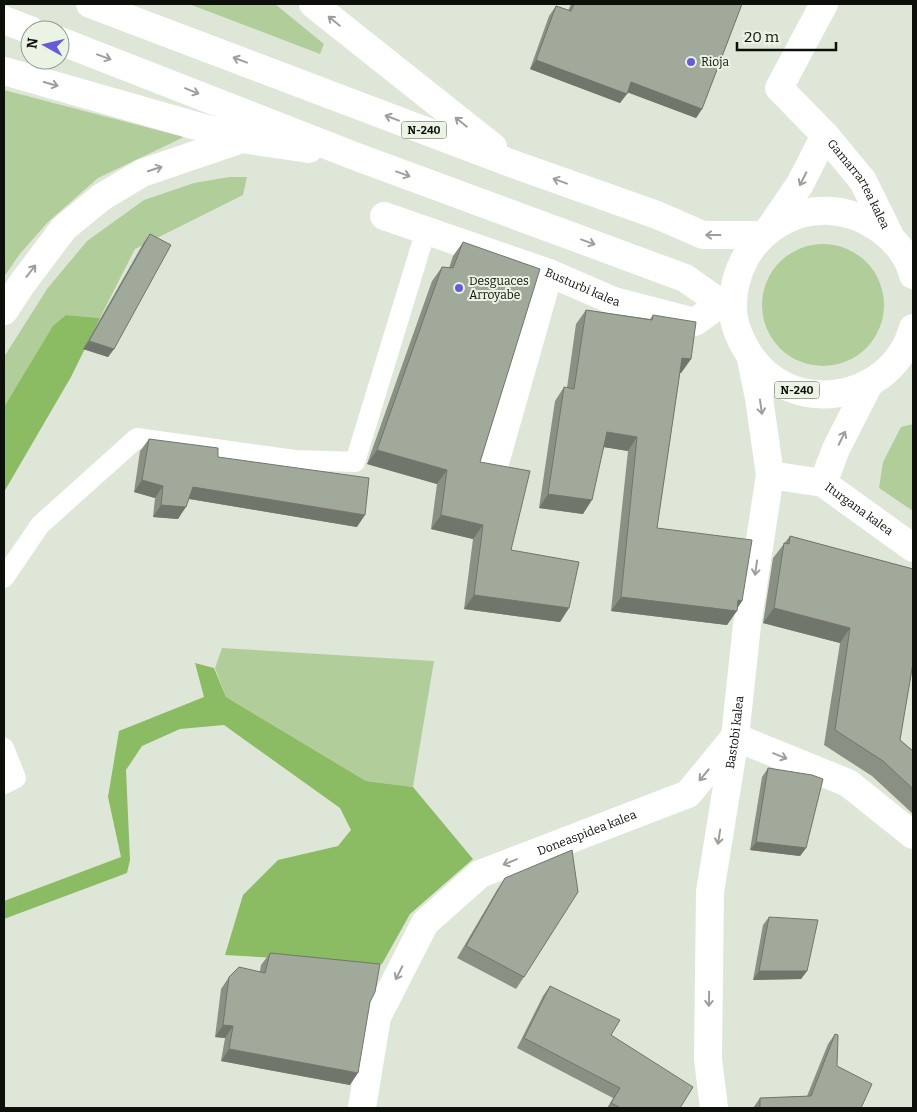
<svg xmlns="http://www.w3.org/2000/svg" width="917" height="1112" font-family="Bitter,serif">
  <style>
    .green { fill: #b1ce9a }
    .forest { fill: #8bbb63 }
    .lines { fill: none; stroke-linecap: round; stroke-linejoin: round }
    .service { stroke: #fff; stroke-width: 20 }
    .minor { stroke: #fff; stroke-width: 28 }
    .trunk { stroke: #fff; stroke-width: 28 }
    .motorway { stroke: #fff; stroke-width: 28 }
    .wall { fill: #8a9184 }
    .shaded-wall { fill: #70766c }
    .building { fill: #a0a99a; stroke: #70766c }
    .oneway { stroke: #9e9f9d }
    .poi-dot { fill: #665dd6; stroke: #ebf4e4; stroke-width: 2 }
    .labels { text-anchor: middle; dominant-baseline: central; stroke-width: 4; stroke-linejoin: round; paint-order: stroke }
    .shield { fill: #ebf4e4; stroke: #50544b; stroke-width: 1 }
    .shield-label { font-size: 11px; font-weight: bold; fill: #0d100a }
    .poi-label { font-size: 12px; fill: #0d100a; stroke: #ebf4e4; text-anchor: start }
    .street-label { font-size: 12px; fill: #0d100a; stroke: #ebf4e4 }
  </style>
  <rect width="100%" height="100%" fill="#dee7d7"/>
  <path class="green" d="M 189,4 L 275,4 L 324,44 L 320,54 Z
    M 4,90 L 184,137 L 98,178 L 48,222 L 19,255 L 4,277 Z
    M 229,177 L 247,177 L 243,195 L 135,249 L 100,318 L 66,315 L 37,354 L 4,407 L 4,357 L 47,289 L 87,241 L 144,200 L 194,183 Z
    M762 305a61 61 0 1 1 122 0a61 61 0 1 1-122 0Z
    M 913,424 L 913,511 L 879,488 L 883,462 L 901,427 Z
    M 222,648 L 434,661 L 413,787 L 366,781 L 226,697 L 215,668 Z"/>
  <path class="forest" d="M 66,315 L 100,318 L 71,377 L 4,492 L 4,407 L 53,326 Z
    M 195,663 L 214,668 L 226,697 L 366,781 L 413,787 L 473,859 L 410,914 L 382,964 L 225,955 L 243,895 L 278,860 L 338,846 L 351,830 L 340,808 L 224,725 L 180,729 L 142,746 L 126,770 L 130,860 L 127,873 L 4,919 L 4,901 L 121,857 L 108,797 L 119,731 L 204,697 Z"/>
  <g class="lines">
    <path class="service" d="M 4,578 L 40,525 L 137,438 L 295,460 L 355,462 L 426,230
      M 4,748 L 16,778 L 4,784"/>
    <g class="minor">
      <path id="s1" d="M 824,4 L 779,88 L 825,135 L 863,181 L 890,236"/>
      <path id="s2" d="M 384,216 L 549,273 L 614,301 L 695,322 L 721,303"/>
      <path d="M 770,228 L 800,184 L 825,135"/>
      <path d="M 495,463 L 549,273"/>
      <path id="s3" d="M 770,475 L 823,483 L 913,548"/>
      <path d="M 823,483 L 836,449 L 869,384"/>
      <path d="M 735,737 L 848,783 L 913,835"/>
      <path id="s4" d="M 362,1108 L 377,1017 L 425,923 L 480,874 L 688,794 L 734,738"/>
      <path id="s5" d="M 714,1108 L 708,1059 L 710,892 L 735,737 L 747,625 L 770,475 L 759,398 L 751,359"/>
    </g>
    <path class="trunk" d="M 913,275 C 908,255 894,239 878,228 C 812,183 731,232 733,309 C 733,323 739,337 746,349 C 785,419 891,405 913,328"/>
    <path class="motorway" d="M 90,4 L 513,164 L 657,215 L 703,235 L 762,235
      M 313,4 L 493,147
      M 4,20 L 30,30
      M 60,41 L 357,157 L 685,278 L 733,312
      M 4,71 L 242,139 L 309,149
      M 4,311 L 21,285 L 64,228 L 102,197 L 142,173 L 242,139"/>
  </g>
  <path class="wall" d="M 571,4 L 742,4 L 702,109 L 696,118 L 627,92 L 620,103 L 530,69 L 549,16 L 556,6 L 568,11 Z
    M 150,234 L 114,349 L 108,357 L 83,349 L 144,242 Z
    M 463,242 L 480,462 L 511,550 L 569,608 L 560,622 L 464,609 L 473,539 L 431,529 L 437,484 L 367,464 L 432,281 L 442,267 L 449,268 L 453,256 Z
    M 586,310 L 650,319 L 653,315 L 691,359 L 681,373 L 680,373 L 657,528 L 742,601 L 727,625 L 611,611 L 628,451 L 604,447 L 583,514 L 539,508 L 555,401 L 564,387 L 567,388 L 576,324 Z
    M 149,439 L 218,457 L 357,527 L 189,499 L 178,519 L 153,517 L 155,498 L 134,492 L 140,451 Z
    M 790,536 L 913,569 L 900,740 L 913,751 L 913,814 L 872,776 L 824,745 L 840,643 L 763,623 L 773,558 Z
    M 768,768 L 806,848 L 800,856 L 750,850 L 762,777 Z
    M 505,878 L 524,977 L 516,989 L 457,958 L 497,890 Z
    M 769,917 L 807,971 L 801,979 L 753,980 L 763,925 Z
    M 270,953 L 370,1002 L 350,1085 L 221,1061 L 225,1038 L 215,1037 L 221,989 L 229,977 L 260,971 L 261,965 Z
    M 550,986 L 611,1035 L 680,1108 L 607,1108 L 613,1098 L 517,1048 L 543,996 Z
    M 835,1034 L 837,1066 L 861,1108 L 753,1108 L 760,1098 L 807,1096 L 828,1044 Z"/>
  <path class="shaded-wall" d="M 536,60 L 627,94 L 620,103 L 530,69 Z
    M 631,82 L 702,109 L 696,118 L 624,91 Z
    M 89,341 L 114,349 L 108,357 L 83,349 Z
    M 682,358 L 691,359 L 681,373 L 672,371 Z
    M 607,432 L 637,437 L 628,451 L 597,446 Z
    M 377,450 L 447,470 L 437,484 L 367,464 Z
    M 142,480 L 163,486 L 155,498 L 134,492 Z
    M 193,487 L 365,515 L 357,527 L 184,498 Z
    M 548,494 L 592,500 L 583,514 L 539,508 Z
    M 161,505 L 186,507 L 178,519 L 153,517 Z
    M 441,515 L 483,525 L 473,539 L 431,529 Z
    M 474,595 L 569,608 L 560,622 L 464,609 Z
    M 621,597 L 738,600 L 742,601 L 735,611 L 737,611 L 727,625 L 611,611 Z
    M 774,608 L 850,628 L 840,643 L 763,623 Z
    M 756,842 L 806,848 L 800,856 L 750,850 Z
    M 759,971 L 807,971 L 801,979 L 753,980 Z
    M 223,1025 L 233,1026 L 225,1038 L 215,1037 Z
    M 229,1049 L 358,1073 L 350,1085 L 221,1061 Z"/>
  <path class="building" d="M 574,4 L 742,4 L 702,109 L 631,82 L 627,94 L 536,60 L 556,6 L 571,11 Z
    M 150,234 L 171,245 L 114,349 L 89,341 Z
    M 463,242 L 540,269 L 480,462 L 530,471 L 511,550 L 579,562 L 569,608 L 474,595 L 483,525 L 441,515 L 447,470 L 377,450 L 442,267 L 453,268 Z
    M 586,310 L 652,320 L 653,315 L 696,322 L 691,359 L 682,358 L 657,528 L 752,540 L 742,601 L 738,600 L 737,611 L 621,597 L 637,437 L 607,432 L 592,500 L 548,494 L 564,387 L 574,389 Z
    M 149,439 L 218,448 L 218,457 L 369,478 L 365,515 L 193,487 L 186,507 L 161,505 L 163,486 L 142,480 Z
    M 790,536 L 913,569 L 913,663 L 900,740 L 913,751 L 913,789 L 883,761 L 835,730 L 850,628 L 774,608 L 784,543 L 789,544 Z
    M 768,768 L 812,775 L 823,779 L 806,848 L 756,842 Z
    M 572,850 L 578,892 L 524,977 L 466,946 L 505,878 Z
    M 769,917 L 818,920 L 807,971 L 759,971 Z
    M 270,953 L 380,964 L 375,992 L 370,1002 L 358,1073 L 229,1049 L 233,1026 L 223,1025 L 229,977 L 239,967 L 265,973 Z
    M 550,986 L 620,1020 L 611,1035 L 693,1087 L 680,1108 L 621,1108 L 611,1103 L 620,1088 L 524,1038 Z
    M 835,1034 L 838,1035 L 837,1066 L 872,1084 L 861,1108 L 760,1108 L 760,1098 L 811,1096 Z"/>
  <defs><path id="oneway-shaft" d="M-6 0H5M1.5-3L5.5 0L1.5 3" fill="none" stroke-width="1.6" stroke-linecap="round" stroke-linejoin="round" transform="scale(1.25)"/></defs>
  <g class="oneway">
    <use href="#oneway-shaft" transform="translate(334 21) rotate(-141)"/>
    <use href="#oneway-shaft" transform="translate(104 57) rotate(20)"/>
    <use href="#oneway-shaft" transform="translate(240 60) rotate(-159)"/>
    <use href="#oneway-shaft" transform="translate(51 84) rotate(16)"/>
    <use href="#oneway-shaft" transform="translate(192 91) rotate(22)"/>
    <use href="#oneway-shaft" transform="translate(392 118) rotate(-159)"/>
    <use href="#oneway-shaft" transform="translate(461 122) rotate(-141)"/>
    <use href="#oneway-shaft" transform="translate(155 169) rotate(-18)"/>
    <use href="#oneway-shaft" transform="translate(403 174) rotate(20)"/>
    <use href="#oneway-shaft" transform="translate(803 179) rotate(117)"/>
    <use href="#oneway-shaft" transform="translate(560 181) rotate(-160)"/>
    <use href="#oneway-shaft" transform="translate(713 235) rotate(-180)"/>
    <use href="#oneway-shaft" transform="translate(588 242) rotate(20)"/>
    <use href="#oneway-shaft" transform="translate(31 271) rotate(-52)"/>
    <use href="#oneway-shaft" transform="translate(761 407) rotate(82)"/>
    <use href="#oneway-shaft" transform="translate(842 438) rotate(-64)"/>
    <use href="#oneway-shaft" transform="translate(756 568) rotate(98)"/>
    <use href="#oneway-shaft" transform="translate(780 756) rotate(22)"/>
    <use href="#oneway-shaft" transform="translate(704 775) rotate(130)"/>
    <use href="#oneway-shaft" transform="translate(719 837) rotate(99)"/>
    <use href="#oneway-shaft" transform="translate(510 862) rotate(158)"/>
    <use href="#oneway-shaft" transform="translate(399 973) rotate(117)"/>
    <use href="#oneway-shaft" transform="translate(709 999) rotate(91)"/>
  </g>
  <g class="poi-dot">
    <circle cx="691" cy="62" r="5"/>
    <circle cx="459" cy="288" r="5"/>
  </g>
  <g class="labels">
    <g class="shield">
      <rect x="401.5" y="121.5" width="45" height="17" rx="4"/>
      <rect x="774.5" y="381.5" width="45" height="17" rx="4"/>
    </g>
    <g class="shield-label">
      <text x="424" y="130">N-240</text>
      <text x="797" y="390">N-240</text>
    </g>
    <g class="poi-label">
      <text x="701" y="62">Rioja</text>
      <text x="469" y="281">Desguaces<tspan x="469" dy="14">Arroyabe</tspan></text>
    </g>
    <g class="street-label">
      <text stroke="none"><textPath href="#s1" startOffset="221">Gamarrartea kalea</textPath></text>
      <text stroke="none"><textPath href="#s2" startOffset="211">Busturbi kalea</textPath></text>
      <text stroke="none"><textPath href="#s3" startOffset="98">Iturgana kalea</textPath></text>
      <text stroke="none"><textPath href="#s5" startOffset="378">Bastobi kalea</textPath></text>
      <text stroke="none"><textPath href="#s4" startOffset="386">Doneaspidea kalea</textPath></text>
    </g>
  </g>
  <rect width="917" height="1112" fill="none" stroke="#0d100a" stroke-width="10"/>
  <g transform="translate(45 45) rotate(278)"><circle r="24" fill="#ebf4e4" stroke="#92998d"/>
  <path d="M0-4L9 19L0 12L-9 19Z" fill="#665dd6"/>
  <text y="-8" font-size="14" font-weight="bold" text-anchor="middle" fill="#0d100a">N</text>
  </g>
  <path d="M737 42v8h99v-8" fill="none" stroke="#0d100a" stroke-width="2.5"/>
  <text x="744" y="42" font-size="15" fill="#0d100a" stroke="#ebf4e4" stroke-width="4" paint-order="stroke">20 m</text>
</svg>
